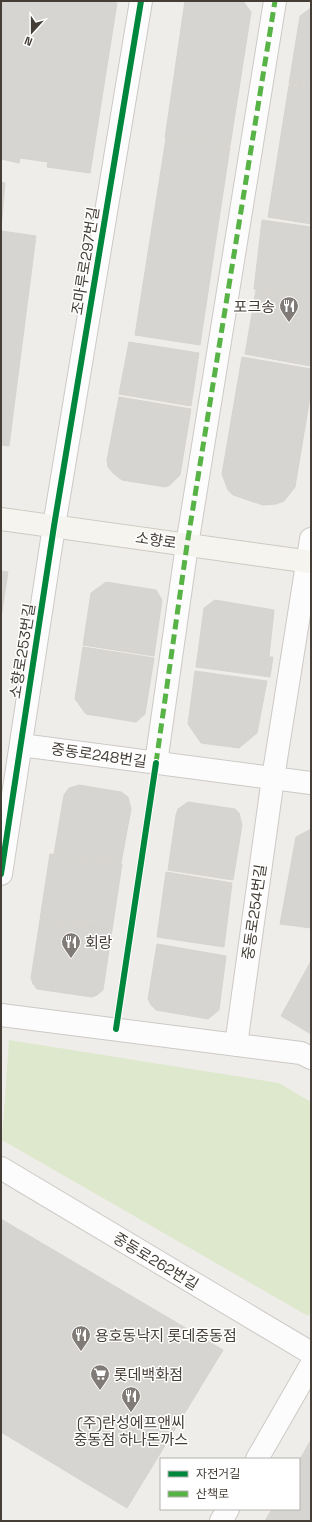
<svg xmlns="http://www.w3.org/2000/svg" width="312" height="1522" font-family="'Space Grotesk','Noto Sans KR',sans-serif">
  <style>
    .green { fill: #dee8cc }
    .building { fill: #d7d5d1; stroke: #d7d4d0 }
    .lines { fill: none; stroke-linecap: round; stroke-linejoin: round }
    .street-casing { stroke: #ccc9c6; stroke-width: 24 }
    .secondary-casing { stroke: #cec9c2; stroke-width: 24 }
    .street { stroke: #fdfcfc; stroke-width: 22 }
    .secondary { stroke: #f6f4ef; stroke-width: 22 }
    .quiet { stroke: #57b346; stroke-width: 5; stroke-dasharray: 10 5; stroke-linecap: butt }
    .cycleway-casing { stroke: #fff; stroke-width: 8 }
    .cycleway { stroke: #00873e; stroke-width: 6 }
    .labels { text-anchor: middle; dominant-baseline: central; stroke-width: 3; stroke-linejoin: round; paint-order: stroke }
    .street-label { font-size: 15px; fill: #443e37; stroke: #fff }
    .poi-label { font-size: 15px; fill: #443e37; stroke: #fff; text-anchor: start }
  </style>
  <rect width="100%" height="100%" fill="#efedea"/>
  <path class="green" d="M 9,1040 L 279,1083 L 311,1102 L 311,1312 L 308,1316 L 2,1140 Z"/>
  <path class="building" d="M 1,1 L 107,1 L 117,3 L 90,173 L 47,167 L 48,162 L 20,158 L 19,163 L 1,159 Z
    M 185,1 L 243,1 L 251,12 L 230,146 L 165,138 Z
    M 311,8 L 311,87 L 289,84 L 300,16 Z
    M 289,85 L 311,88 L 311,224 L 268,217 Z
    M 166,138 L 230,147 L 200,345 L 135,335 Z
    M 1,182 L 5,183 L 1,230 Z
    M 262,220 L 311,227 L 311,297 L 254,289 Z
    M 1,231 L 36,236 L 9,446 L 1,445 Z
    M 256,290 L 311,298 L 310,366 L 245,354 Z
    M 129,342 L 199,353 L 191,406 L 119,394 Z
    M 242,357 L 311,369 L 311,391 L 295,487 L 284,501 L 276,504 L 263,505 L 233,495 L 228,490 L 222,474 Z
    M 119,397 L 191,409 L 180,475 L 170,485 L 165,487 L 122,480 L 113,473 L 108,467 L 107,460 Z
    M 1,571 L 8,572 L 1,618 Z
    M 106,582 L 156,590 L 162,600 L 154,656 L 83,645 L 91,593 Z
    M 215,600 L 274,610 L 269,657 L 273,657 L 270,677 L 196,667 L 204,608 Z
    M 83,647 L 154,658 L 145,714 L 136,722 L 86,714 L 75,699 Z
    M 195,671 L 267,681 L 257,733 L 239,748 L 201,743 L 188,724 Z
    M 79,785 L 121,792 L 128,797 L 131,809 L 121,863 L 54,854 L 64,795 L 69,788 Z
    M 188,802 L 235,809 L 239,813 L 242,825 L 233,880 L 168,870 L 176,815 L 178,809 Z
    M 311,829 L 311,928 L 280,924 L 296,837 Z
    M 50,854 L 122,864 L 112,930 L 40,919 Z
    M 166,872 L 232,883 L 224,947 L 157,937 Z
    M 40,920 L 112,930 L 103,990 L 97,995 L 92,997 L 37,989 L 33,984 L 31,978 Z
    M 157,944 L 226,956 L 219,1010 L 208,1019 L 156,1010 L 151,1005 L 148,999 Z
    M 311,961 L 311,1034 L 281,1016 Z
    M 1,1219 L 223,1350 L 127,1508 L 1,1432 Z
    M 311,1440 L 311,1521 L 265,1521 L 272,1509 L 299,1509 L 299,1461 Z"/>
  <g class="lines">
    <defs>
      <path id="street" d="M 21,745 L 311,783
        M 156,763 L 187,545 L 275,1
        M 1,874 L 54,526 L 141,1
        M 1,1015 L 301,1053 L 311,1058
        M 236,1045 L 273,778 L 311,539
        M 1,1168 L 311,1353
        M 257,1459 L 311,1365
        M 221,1521 L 228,1509"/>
      <path id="secondary" d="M 1,519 L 311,562"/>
    </defs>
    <use href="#street" class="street-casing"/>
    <use href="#secondary" class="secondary-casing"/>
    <use href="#street" class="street"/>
    <use href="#secondary" class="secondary"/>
    <path class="quiet" d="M 156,763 L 187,545 L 275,1"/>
    <defs>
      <path id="cycleway" d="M 1,874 L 54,526 L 141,1
        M 116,1029 L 156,763"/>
    </defs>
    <use href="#cycleway" class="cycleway-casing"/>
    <use href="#cycleway" class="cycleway"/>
  </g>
  <defs>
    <symbol id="restaurant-pin" viewBox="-11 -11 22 30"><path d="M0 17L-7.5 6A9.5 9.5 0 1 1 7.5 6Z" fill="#807b76" stroke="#fff"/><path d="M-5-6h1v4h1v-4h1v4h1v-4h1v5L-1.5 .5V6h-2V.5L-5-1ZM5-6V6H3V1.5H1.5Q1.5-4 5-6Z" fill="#fff"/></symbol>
    <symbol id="supermarket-pin" viewBox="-11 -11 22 30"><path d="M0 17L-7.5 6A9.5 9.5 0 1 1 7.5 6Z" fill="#807b76" stroke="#fff"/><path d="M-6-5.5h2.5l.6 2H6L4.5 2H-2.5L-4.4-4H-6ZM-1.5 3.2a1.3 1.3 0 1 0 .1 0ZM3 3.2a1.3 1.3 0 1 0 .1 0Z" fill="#fff"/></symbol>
  </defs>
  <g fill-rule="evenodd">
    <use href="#restaurant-pin" x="278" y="295" width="22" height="30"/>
    <use href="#restaurant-pin" x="60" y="931" width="22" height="30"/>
    <use href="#restaurant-pin" x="70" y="1324" width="22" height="30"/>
    <use href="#supermarket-pin" x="89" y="1363" width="22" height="30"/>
    <use href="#restaurant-pin" x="120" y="1385" width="22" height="30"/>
  </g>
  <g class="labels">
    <g class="street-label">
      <text transform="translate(85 261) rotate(-81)">조마루로297번길</text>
      <text transform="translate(156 540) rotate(8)">소향로</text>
      <text transform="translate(22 651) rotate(-81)">소향로253번길</text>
      <text transform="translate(99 755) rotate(8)">중동로248번길</text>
      <text transform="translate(254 912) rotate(-82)">중동로254번길</text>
      <text transform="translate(156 1261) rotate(31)">중동로262번길</text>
    </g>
    <g class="poi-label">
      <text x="275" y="306" text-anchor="end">포크송</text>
      <text x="85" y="942">회랑</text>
      <text x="95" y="1335">용호동낙지 롯데중동점</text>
      <text x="114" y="1374">롯데백화점</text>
      <text x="131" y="1422" text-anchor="middle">(주)란성에프앤씨<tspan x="131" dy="17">중동점 하나돈까스</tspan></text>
    </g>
  </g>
  <rect width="312" height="1522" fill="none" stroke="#443e37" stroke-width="4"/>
  <rect x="160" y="1458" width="140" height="52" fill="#ffffff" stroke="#b4b2af"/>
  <rect x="168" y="1471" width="20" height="6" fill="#00873e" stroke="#b4b2af"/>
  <text x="196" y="1478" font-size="12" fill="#443e37">자전거길</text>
  <rect x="168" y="1491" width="20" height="6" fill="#57b346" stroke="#b4b2af"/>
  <text x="196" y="1498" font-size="12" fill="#443e37">산책로</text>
  <g transform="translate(32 32) rotate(201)" stroke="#ffffff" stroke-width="3" paint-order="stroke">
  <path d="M0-3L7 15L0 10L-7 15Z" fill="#443e37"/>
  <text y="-6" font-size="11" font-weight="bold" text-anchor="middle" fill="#443e37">N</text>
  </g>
</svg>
